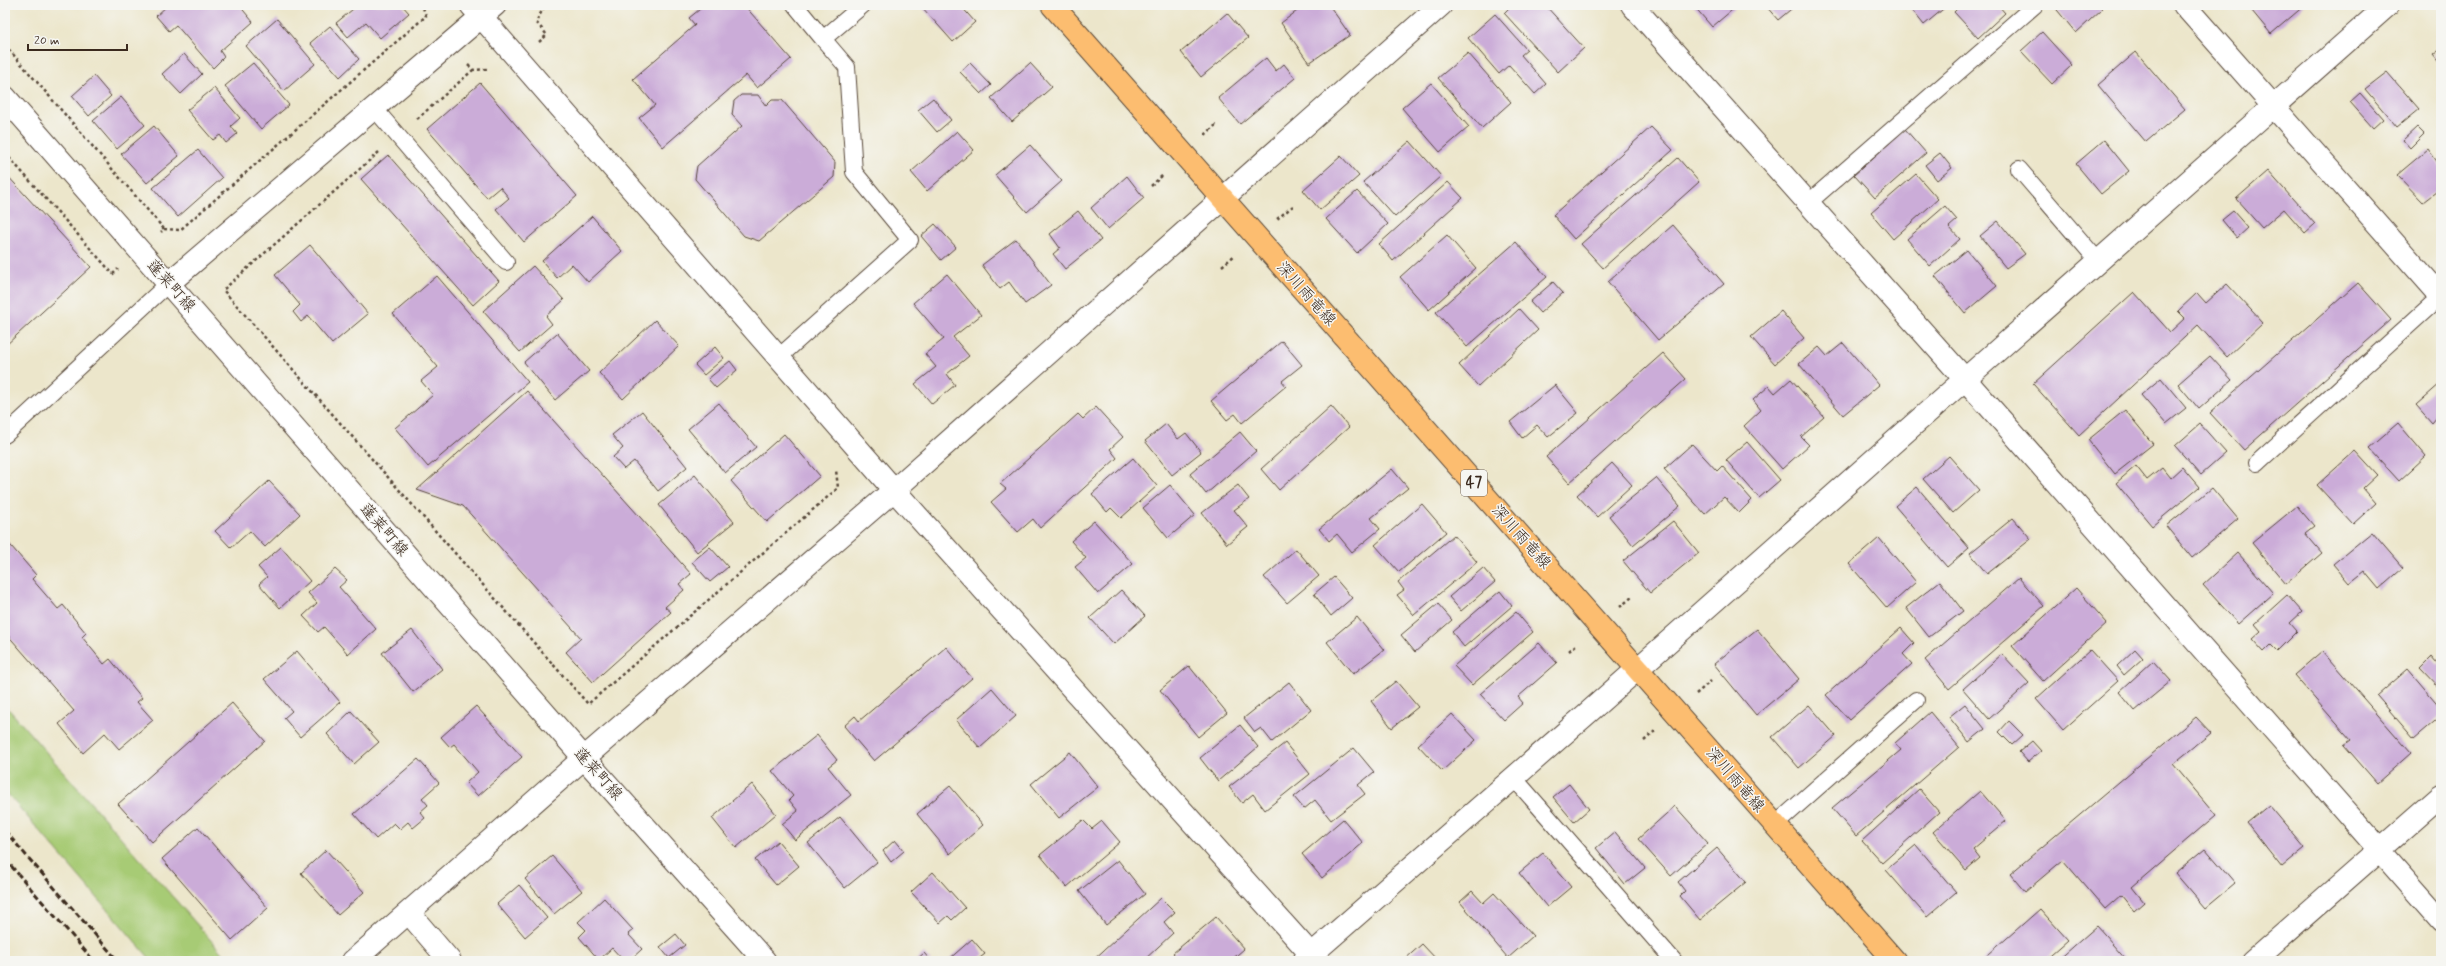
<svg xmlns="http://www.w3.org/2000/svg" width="2446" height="966" font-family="Mynerve,'Klee One',sans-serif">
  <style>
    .green { fill: #a7cb75; stroke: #717a4a }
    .building { fill: #cbacd8 }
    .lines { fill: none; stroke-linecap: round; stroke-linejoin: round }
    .service-casing { stroke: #564638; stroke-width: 18 }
    .minor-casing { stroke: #564638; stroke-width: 24 }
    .tertiary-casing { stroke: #564638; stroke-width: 24 }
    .primary-casing { stroke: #564638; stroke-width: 24 }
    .path { stroke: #564638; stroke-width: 2.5; stroke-dasharray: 3 3; stroke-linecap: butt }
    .service { stroke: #fff; stroke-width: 16 }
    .minor { stroke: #fff; stroke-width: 22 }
    .tertiary { stroke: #fff; stroke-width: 22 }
    .primary { stroke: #fcbd6f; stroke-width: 22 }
    .rail { stroke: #3b2a1e; stroke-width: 3; stroke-dasharray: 6 3; stroke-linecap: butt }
    .labels { text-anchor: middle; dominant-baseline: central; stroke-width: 3; stroke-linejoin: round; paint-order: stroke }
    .shield { fill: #f6f6f2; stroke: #73675e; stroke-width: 1 }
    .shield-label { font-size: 15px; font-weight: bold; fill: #3b2a1e }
    .street-label { font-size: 16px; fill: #3b2a1e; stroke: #f6f6f2 }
  </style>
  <rect width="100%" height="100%" fill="#f6f6f2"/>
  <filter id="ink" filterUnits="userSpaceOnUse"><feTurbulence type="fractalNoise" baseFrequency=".025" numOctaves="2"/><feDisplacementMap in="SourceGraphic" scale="8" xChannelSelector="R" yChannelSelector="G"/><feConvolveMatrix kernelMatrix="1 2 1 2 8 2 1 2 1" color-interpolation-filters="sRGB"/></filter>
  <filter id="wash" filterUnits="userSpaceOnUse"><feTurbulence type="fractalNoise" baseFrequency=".012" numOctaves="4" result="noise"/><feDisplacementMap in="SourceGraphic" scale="16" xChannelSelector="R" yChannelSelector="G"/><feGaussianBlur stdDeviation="0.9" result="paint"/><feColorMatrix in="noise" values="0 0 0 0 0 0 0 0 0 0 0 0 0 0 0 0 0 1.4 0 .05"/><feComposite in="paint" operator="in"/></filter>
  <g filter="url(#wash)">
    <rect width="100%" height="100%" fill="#ece6cb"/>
    <path class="green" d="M 5,705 L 229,961 L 152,961 L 5,791 Z"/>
    <g id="blocks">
      <path class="building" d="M 168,5 L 239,5 L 253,22 L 220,51 L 224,57 L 213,68 L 176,25 L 169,31 L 156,16 Z
        M 358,5 L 402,5 L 409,13 L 380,38 L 366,22 L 348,37 L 336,23 Z
        M 705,5 L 744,5 L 791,59 L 757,88 L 746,75 L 663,147 L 639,118 L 655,105 L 633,79 L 695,25 L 689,18 Z
        M 922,5 L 960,5 L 975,22 L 953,42 L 921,6 Z
        M 1299,5 L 1329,5 L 1350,35 L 1309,63 L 1281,23 L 1301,8 Z
        M 1512,5 L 1545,5 L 1584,48 L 1558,72 L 1504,13 Z
        M 1693,5 L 1738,5 L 1712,27 Z
        M 1765,5 L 1796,5 L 1778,20 Z
        M 1908,5 L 1948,5 L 1924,25 Z
        M 1961,5 L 1998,5 L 2005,13 L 1978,38 L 1954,12 Z
        M 2053,5 L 2098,5 L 2102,9 L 2076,33 Z
        M 2247,5 L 2305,5 L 2271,34 Z
        M 1227,13 L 1248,38 L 1201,77 L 1181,52 Z
        M 1495,14 L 1527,50 L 1521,55 L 1546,84 L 1535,94 L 1509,65 L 1499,74 L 1468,38 Z
        M 277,19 L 315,64 L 284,91 L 246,46 Z
        M 330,26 L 359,59 L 340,77 L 310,43 Z
        M 2042,32 L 2072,65 L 2052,84 L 2021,51 Z
        M 2441,49 L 2441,65 L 2433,55 Z
        M 2136,52 L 2185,109 L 2146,142 L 2098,85 Z
        M 1468,53 L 1511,102 L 1482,128 L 1438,78 Z
        M 184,54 L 202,74 L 181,94 L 162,74 Z
        M 1266,58 L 1276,71 L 1284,64 L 1295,78 L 1240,124 L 1218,98 Z
        M 253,63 L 289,105 L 261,129 L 225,86 Z
        M 970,63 L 991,85 L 981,94 L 960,72 Z
        M 1030,63 L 1052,87 L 1012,122 L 991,98 Z
        M 2387,72 L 2419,109 L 2397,127 L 2365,89 Z
        M 94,76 L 111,96 L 89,116 L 72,96 Z
        M 480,83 L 577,196 L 524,242 L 496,209 L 509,198 L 500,187 L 487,198 L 427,129 Z
        M 1431,83 L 1469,127 L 1440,152 L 1402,108 Z
        M 214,88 L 240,118 L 231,126 L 237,134 L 226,143 L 220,135 L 213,140 L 187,110 Z
        M 2360,93 L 2383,119 L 2373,128 L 2350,102 Z
        M 741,95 L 758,95 L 766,106 L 772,100 L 782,100 L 835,162 L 834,177 L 759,241 L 744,236 L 695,179 L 697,166 L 742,126 L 732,115 L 734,101 Z
        M 121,97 L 145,125 L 117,149 L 93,121 Z
        M 933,98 L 951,120 L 937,132 L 918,110 Z
        M 154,126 L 179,156 L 147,183 L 121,154 Z
        M 1651,127 L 1673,150 L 1574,239 L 1553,215 Z
        M 2417,127 L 2424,134 L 2410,148 L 2403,140 Z
        M 1905,129 L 1926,153 L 1875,198 L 1854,175 Z
        M 957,131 L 974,150 L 927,191 L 911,172 Z
        M 2104,140 L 2129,171 L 2101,194 L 2076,164 Z
        M 1410,141 L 1441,176 L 1395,217 L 1363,182 Z
        M 1030,145 L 1062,181 L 1027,212 L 995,175 Z
        M 2428,149 L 2441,167 L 2441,188 L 2423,202 L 2397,175 Z
        M 198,150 L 222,178 L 178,217 L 153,188 Z
        M 1940,153 L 1952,168 L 1937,180 L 1925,165 Z
        M 388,155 L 499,281 L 473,305 L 361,179 Z
        M 1341,156 L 1359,176 L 1320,210 L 1303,190 Z
        M 1678,158 L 1699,182 L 1603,268 L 1581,244 Z
        M 2268,171 L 2315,224 L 2305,233 L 2284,209 L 2262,228 L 2236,199 Z
        M 5,173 L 91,267 L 5,346 Z
        M 1916,174 L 1938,199 L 1893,239 L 1871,213 Z
        M 1127,176 L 1144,198 L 1108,229 L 1091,208 Z
        M 1448,182 L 1463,198 L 1393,261 L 1379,244 Z
        M 1357,191 L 1388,224 L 1357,253 L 1326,219 Z
        M 1945,206 L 1957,220 L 1949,227 L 1960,239 L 1930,266 L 1907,239 Z
        M 1078,211 L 1101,240 L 1065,269 L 1053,254 L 1060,248 L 1050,234 Z
        M 2233,211 L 2248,228 L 2237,238 L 2222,220 Z
        M 592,216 L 622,251 L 588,282 L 572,264 L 557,278 L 542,261 Z
        M 1998,221 L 2025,254 L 2006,268 L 1980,236 Z
        M 935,224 L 956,247 L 941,260 L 921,236 Z
        M 1673,225 L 1724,284 L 1658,340 L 1608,282 Z
        M 1447,235 L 1476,268 L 1429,310 L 1400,277 Z
        M 1016,239 L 1051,285 L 1025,304 L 1009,282 L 1000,289 L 982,265 Z
        M 1516,242 L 1547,277 L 1467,347 L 1436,312 Z
        M 310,245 L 368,314 L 332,344 L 308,316 L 301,322 L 293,312 L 300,305 L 275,275 Z
        M 1967,250 L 1997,286 L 1965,313 L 1935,276 Z
        M 533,266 L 564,300 L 546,316 L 552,324 L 520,352 L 483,311 Z
        M 947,274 L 981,315 L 953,337 L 969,356 L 947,374 L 955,385 L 932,404 L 915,384 L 936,367 L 925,354 L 944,339 L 913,303 Z
        M 437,276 L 528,382 L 428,467 L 395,428 L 433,395 L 421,381 L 438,367 L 393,314 Z
        M 1553,282 L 1563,293 L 1540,313 L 1530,302 Z
        M 2358,283 L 2391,320 L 2244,450 L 2210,413 Z
        M 2227,284 L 2263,323 L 2227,357 L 2198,325 L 2079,435 L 2033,384 L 2134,292 L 2170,332 L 2185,318 L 2178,311 L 2197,293 L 2206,303 Z
        M 1519,309 L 1538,330 L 1478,386 L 1459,365 Z
        M 1781,311 L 1804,338 L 1775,364 L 1751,337 Z
        M 655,320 L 679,346 L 623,399 L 599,373 Z
        M 557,333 L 589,371 L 555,400 L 524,362 Z
        M 1282,341 L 1302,365 L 1282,381 L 1286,386 L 1242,423 L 1235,414 L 1227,420 L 1211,401 Z
        M 1843,343 L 1879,385 L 1843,415 L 1799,364 L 1819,347 L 1827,356 Z
        M 715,347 L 724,358 L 704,375 L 695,365 Z
        M 1663,353 L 1686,379 L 1569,483 L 1546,457 Z
        M 2210,356 L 2232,380 L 2199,409 L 2178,384 Z
        M 730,361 L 737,370 L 716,388 L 708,379 Z
        M 2161,378 L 2186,408 L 2166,424 L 2141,395 Z
        M 1791,379 L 1824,417 L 1801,437 L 1809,445 L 1782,469 L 1744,426 L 1761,410 L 1753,400 L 1769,386 L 1775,393 Z
        M 2441,383 L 2441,421 L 2437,417 L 2432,423 L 2416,405 Z
        M 1555,385 L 1578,413 L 1548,437 L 1537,425 L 1522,438 L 1510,422 Z
        M 527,391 L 691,574 L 679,584 L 684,590 L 665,607 L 671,612 L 593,682 L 566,652 L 581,638 L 463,506 L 417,490 Z
        M 719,403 L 756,447 L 725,473 L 688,429 Z
        M 1331,406 L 1349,427 L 1279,490 L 1261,469 Z
        M 1096,407 L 1123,437 L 1110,449 L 1117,458 L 1040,528 L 1033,519 L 1018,532 L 991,502 L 1006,489 L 1000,484 L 1078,414 L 1083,419 Z
        M 2125,410 L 2153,444 L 2115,474 L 2088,440 Z
        M 642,411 L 687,467 L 658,491 L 634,461 L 624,469 L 613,457 L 623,448 L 612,435 Z
        M 2398,423 L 2426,456 L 2399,481 L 2369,448 Z
        M 1166,424 L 1178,439 L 1186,433 L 1201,452 L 1172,475 L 1145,441 Z
        M 2200,424 L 2226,453 L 2201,475 L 2175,446 Z
        M 1240,432 L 1256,451 L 1206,494 L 1190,474 Z
        M 784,434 L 820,476 L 767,522 L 731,481 Z
        M 1747,442 L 1780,480 L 1759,498 L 1726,460 Z
        M 1692,444 L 1717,471 L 1722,466 L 1752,500 L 1739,513 L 1724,497 L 1705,514 L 1664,469 Z
        M 2355,451 L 2377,475 L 2363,488 L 2376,503 L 2353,524 L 2317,485 Z
        M 1949,456 L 1979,490 L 1953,513 L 1923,479 Z
        M 1133,458 L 1157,486 L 1121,518 L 1111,508 L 1107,512 L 1092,494 Z
        M 1612,463 L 1632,485 L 1597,517 L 1577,495 Z
        M 2136,466 L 2147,480 L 2162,468 L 2170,478 L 2182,467 L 2199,487 L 2152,526 L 2116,483 Z
        M 1392,469 L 1408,488 L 1371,518 L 1380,529 L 1352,552 L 1337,534 L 1329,541 L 1319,529 Z
        M 695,475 L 734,522 L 697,552 L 659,505 Z
        M 1656,478 L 1680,506 L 1633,545 L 1609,516 Z
        M 269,481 L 300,514 L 265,547 L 250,531 L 231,548 L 215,531 Z
        M 1170,485 L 1195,515 L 1168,538 L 1143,508 Z
        M 1238,485 L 1249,499 L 1234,510 L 1248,527 L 1227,544 L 1202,513 Z
        M 1917,487 L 1969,548 L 1947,567 L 1895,506 Z
        M 2212,488 L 2238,519 L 2192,558 L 2166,526 Z
        M 1422,504 L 1446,532 L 1399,572 L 1375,545 Z
        M 2297,506 L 2314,526 L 2305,533 L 2322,553 L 2286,584 L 2252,543 Z
        M 2013,518 L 2031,539 L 1987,574 L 1970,553 Z
        M 1094,521 L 1133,564 L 1098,594 L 1075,567 L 1086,558 L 1071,541 Z
        M 1673,521 L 1699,553 L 1650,593 L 1623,561 Z
        M 2372,532 L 2403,568 L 2379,589 L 2364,571 L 2349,583 L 2333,564 Z
        M 1454,535 L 1477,562 L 1414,615 L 1397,595 L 1404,590 L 1398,582 Z
        M 1879,538 L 1916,582 L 1887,608 L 1849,564 Z
        M 5,539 L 36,575 L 32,579 L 58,609 L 63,605 L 86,633 L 82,637 L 104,664 L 110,659 L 142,698 L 137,702 L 153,720 L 119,749 L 105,733 L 83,753 L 59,724 L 74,711 L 5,632 Z
        M 281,547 L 310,581 L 280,608 L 259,584 L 267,577 L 258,567 Z
        M 710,547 L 728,567 L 710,582 L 692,562 Z
        M 1296,549 L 1319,576 L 1287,603 L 1264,577 Z
        M 2238,553 L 2273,593 L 2238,624 L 2203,585 Z
        M 1483,568 L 1495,582 L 1461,611 L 1449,597 Z
        M 335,569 L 347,580 L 339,587 L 376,629 L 348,654 L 324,627 L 318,632 L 303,616 L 317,603 L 308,593 Z
        M 1334,577 L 1352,598 L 1331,616 L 1314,594 Z
        M 2019,578 L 2044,606 L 1949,689 L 1925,660 Z
        M 1940,581 L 1963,611 L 1929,637 L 1906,608 Z
        M 2076,588 L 2107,623 L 2043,681 L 2012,646 Z
        M 1121,590 L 1145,616 L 1114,644 L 1090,618 Z
        M 1500,591 L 1512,606 L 1464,647 L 1452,632 Z
        M 2287,595 L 2302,612 L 2290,623 L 2297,631 L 2277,651 L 2271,645 L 2264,652 L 2252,639 L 2261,631 L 2255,624 Z
        M 1438,604 L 1452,620 L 1415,652 L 1401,635 Z
        M 1516,612 L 1533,632 L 1472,685 L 1454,666 Z
        M 1357,617 L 1384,650 L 1353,674 L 1327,642 Z
        M 1901,628 L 1914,643 L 1903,654 L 1912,664 L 1849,720 L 1826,695 Z
        M 1757,629 L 1799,679 L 1756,715 L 1714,664 Z
        M 412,630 L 442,669 L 413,692 L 382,653 Z
        M 1539,643 L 1557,663 L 1518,697 L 1523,703 L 1504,720 L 1480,694 Z
        M 946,647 L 972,678 L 874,761 L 844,726 L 855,716 L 859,721 Z
        M 2135,649 L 2143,658 L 2124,675 L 2117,666 Z
        M 2090,650 L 2118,681 L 2063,730 L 2036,699 Z
        M 297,651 L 340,702 L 300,737 L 284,718 L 292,711 L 264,679 Z
        M 2322,651 L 2411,753 L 2377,783 L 2344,745 L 2351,740 L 2294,675 Z
        M 2002,654 L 2029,683 L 1989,719 L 1963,689 Z
        M 2432,657 L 2438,664 L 2441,661 L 2441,689 L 2421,668 Z
        M 2153,661 L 2171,681 L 2135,711 L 2119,692 Z
        M 1189,666 L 1227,713 L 1198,737 L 1160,690 Z
        M 2408,669 L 2441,708 L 2441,716 L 2414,739 L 2377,696 Z
        M 1396,681 L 1418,707 L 1392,728 L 1371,701 Z
        M 1289,682 L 1311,710 L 1272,742 L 1261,728 L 1255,732 L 1244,718 Z
        M 992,688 L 1016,716 L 980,748 L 956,720 Z
        M 232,703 L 265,741 L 152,842 L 118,804 Z
        M 1965,704 L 1985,729 L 1969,742 L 1949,717 Z
        M 1809,705 L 1836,736 L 1799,768 L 1772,737 Z
        M 476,706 L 522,757 L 478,796 L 466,783 L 478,772 L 454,744 L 450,747 L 441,737 Z
        M 351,711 L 379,742 L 354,764 L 327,734 Z
        M 1930,712 L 1959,747 L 1856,836 L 1832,808 L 1901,750 L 1895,743 Z
        M 1452,714 L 1476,740 L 1442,771 L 1418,745 Z
        M 2196,717 L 2211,733 L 2173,764 L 2216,815 L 2132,887 L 2144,902 L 2134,911 L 2121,895 L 2105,909 L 2063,860 L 2025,892 L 2010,874 Z
        M 2009,721 L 2023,735 L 2012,745 L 1999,732 Z
        M 1240,725 L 1258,747 L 1218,781 L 1200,758 Z
        M 817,735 L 837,760 L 828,767 L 851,795 L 795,840 L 782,824 L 798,811 L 789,800 L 793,796 L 772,771 Z
        M 2032,741 L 2041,751 L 2028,762 L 2019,752 Z
        M 1285,743 L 1310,774 L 1265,810 L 1253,794 L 1242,803 L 1229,787 Z
        M 1354,748 L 1374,772 L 1358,785 L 1365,794 L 1331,820 L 1315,800 L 1304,809 L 1294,797 Z
        M 1070,752 L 1098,787 L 1059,818 L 1031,784 Z
        M 418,759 L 439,783 L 422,798 L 428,805 L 420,812 L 425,818 L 413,828 L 408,822 L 400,829 L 394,823 L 376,839 L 354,814 Z
        M 752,784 L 776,814 L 736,848 L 712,818 Z
        M 1569,784 L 1589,809 L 1574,822 L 1553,797 Z
        M 950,786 L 983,825 L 950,854 L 917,814 Z
        M 1919,789 L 1939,812 L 1882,863 L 1862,841 Z
        M 1980,791 L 2006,821 L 1973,849 L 1980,858 L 1966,870 L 1933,832 Z
        M 2269,805 L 2305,848 L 2282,867 L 2247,823 Z
        M 1675,806 L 1708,843 L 1671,876 L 1638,839 Z
        M 840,817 L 877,862 L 845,888 L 808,843 Z
        M 1343,819 L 1363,843 L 1322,878 L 1302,854 Z
        M 1083,820 L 1092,829 L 1102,821 L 1120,842 L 1067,887 L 1040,855 Z
        M 198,827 L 268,908 L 232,940 L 162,859 Z
        M 1615,832 L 1645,868 L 1625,884 L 1596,848 Z
        M 895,840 L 904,851 L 891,862 L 883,851 Z
        M 778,841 L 799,866 L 776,885 L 755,860 Z
        M 1916,845 L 1956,892 L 1927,917 L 1886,870 Z
        M 1717,848 L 1746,882 L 1700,920 L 1680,896 L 1685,891 L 1678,882 Z
        M 2205,848 L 2235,883 L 2205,908 L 2175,873 Z
        M 326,850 L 364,892 L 338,915 L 301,873 Z
        M 1543,853 L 1571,887 L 1547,907 L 1519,873 Z
        M 552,856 L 582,891 L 554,914 L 525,879 Z
        M 1118,860 L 1145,894 L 1106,925 L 1079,891 Z
        M 933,872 L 965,908 L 952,920 L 948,916 L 940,923 L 911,892 Z
        M 519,885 L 547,918 L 525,937 L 497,904 Z
        M 1472,891 L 1483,903 L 1494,893 L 1533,936 L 1508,958 L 1460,902 Z
        M 604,898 L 633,930 L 628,934 L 642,949 L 629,961 L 624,961 L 612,948 L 599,960 L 579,937 L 586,930 L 578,922 Z
        M 1161,898 L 1175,912 L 1164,922 L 1173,933 L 1143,961 L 1092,961 Z
        M 2040,909 L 2068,940 L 2044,961 L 1981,961 Z
        M 1216,917 L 1244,949 L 1230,961 L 1180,961 L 1173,953 Z
        M 2097,926 L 2128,961 L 2057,961 Z
        M 676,934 L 685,945 L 669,958 L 660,947 Z
        M 972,939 L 985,954 L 976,961 L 947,961 Z
        M 1422,944 L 1438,961 L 1403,961 Z
        M 924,953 L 931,961 L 915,961 Z"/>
    </g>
  </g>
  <g filter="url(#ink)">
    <use href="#blocks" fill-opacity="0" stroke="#564638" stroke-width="1"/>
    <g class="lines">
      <defs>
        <path id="service" d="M 795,5 L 823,39 L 863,5
          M 374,108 L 506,262
          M 2019,169 L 2098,261
          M 1808,203 L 2035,5
          M 779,357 L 910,240 L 854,172 L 847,67 L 823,39
          M 5,435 L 169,283
          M 2257,463 L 2441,296
          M 1514,778 L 1674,961
          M 1775,825 L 1916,700"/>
        <path id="minor" d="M 409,913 L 450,961"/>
        <path id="tertiary" d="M 471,5 L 894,490 L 1317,961
          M 1632,5 L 2003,422 L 2441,920
          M 2184,5 L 2441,296
          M 5,97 L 584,758 L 765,961
          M 169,283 L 495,5
          M 353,961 L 584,758 L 894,490 L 1441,5
          M 1304,961 L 1590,711 L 2388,5
          M 2253,961 L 2441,796"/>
        <path id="primary" d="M 1052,5 L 1895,961"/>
      </defs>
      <use href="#service" class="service-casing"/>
      <use href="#minor" class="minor-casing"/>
      <use href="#tertiary" class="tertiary-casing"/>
      <use href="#primary" class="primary-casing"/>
      <path class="path" d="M 539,42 L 547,35 L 536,22 L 544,7 L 542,5
        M 5,45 L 164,229 L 161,232
        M 468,65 L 473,70 L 488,69
        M 417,119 L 473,70
        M 1205,135 L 1218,123
        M 379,152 L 223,290 L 588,704 L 838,488 L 836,470
        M 5,153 L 113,274 L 118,269
        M 1151,186 L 1164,174
        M 1277,219 L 1293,206
        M 164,229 L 180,230 L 426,16 L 422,5
        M 1222,266 L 1235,255
        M 1620,607 L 1632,597
        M 1569,651 L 1577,644
        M 1696,694 L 1711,681
        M 1644,741 L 1655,731"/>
      <use href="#service" class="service"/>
      <use href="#minor" class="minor"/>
      <use href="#tertiary" class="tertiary"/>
      <use href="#primary" class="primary"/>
      <path class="rail" d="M 5,831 L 118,961
        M 5,859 L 94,961"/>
    </g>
  </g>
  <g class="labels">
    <rect class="shield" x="1461" y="470" width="26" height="26" rx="3"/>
    <g class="shield-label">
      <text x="1474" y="483">47</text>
    </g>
    <g class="street-label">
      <text transform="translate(171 286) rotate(48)">蓬莱町線</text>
      <text transform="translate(1306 294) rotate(48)">深川雨竜線</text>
      <text transform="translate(384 530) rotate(49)">蓬莱町線</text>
      <text transform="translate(1521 537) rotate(48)">深川雨竜線</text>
      <text transform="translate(598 774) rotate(48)">蓬莱町線</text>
      <text transform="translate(1735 780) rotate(49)">深川雨竜線</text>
    </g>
  </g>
  <rect width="2446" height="966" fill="none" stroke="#f6f6f2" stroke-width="20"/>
  <path d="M28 44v6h99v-6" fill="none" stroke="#3b2a1e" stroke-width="2"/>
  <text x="34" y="44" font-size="12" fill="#3b2a1e" stroke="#f6f6f2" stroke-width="3" paint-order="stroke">20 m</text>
</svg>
